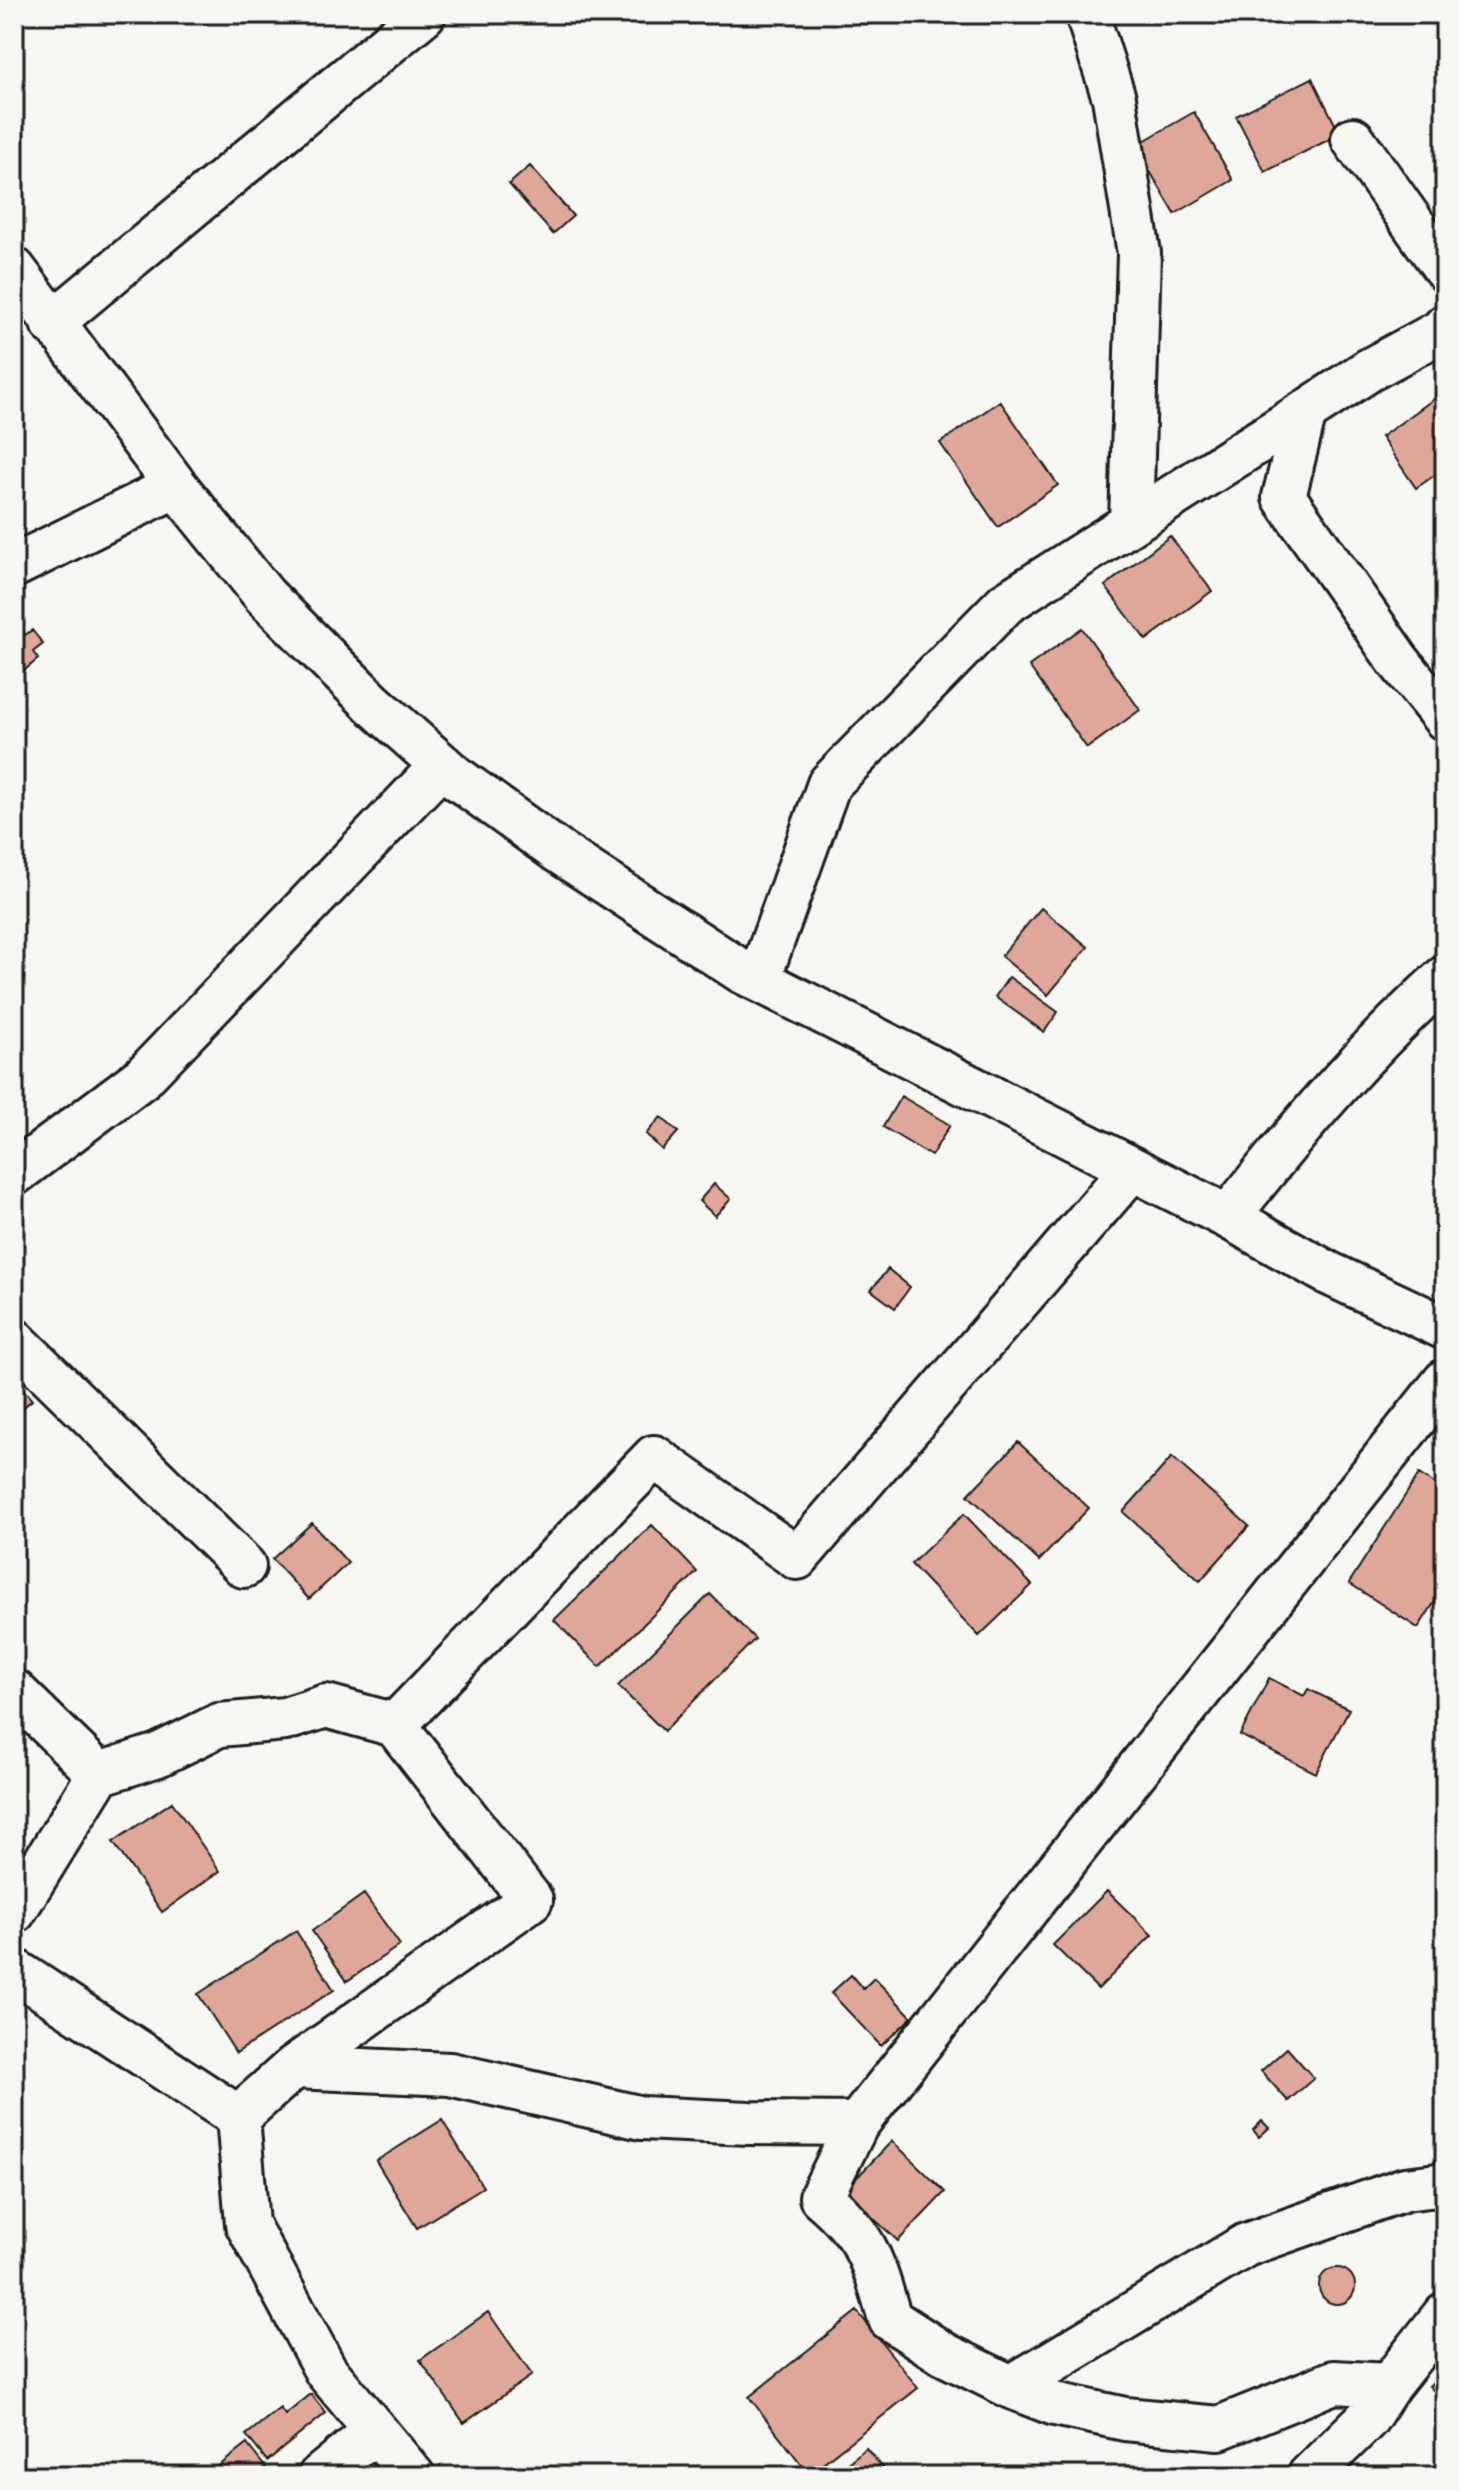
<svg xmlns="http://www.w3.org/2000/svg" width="1459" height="2490" font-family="Sriracha,sans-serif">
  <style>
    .building { fill: #dfa799; stroke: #1c1c1c; stroke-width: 2 }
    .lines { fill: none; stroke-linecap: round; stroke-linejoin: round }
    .street-casing { stroke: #1c1c1c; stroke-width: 48 }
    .street { stroke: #f6f6f2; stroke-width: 42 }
  </style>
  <rect width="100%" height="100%" fill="#f6f6f2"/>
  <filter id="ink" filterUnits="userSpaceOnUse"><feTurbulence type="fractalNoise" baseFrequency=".0125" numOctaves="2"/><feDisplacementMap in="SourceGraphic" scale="16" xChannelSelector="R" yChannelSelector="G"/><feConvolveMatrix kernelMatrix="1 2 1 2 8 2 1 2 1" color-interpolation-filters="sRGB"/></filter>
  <g filter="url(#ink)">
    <path class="building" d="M 1430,14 L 1445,14 L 1445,47 Z
      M 1312,78 L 1340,134 L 1265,172 L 1236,116 Z
      M 1194,112 L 1233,180 L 1175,214 L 1135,146 Z
      M 530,166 L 573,216 L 553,234 L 509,184 Z
      M 1445,391 L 1445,468 L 1416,488 L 1381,437 Z
      M 1000,401 L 1058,485 L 998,527 L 940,443 Z
      M 1170,536 L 1212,591 L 1146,640 L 1105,586 Z
      M 14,621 L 25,635 L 32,630 L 43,644 L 33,652 L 38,659 L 14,679 Z
      M 1082,628 L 1140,710 L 1087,748 L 1029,666 Z
      M 1041,908 L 1088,947 L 1048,995 L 1001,956 Z
      M 1009,977 L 1058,1012 L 1044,1032 L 995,997 Z
      M 901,1096 L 950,1125 L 931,1156 L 883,1127 Z
      M 661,1117 L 678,1132 L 662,1150 L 646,1134 Z
      M 714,1184 L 731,1199 L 715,1216 L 699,1201 Z
      M 888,1269 L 910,1287 L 895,1308 L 871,1290 Z
      M 14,1378 L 32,1400 L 14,1415 Z
      M 1018,1442 L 1089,1508 L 1039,1561 L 968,1495 Z
      M 1172,1457 L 1249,1526 L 1200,1581 L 1123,1512 Z
      M 1419,1474 L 1445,1491 L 1445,1586 L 1418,1628 L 1349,1583 Z
      M 964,1514 L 1032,1585 L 979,1636 L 911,1564 Z
      M 312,1523 L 348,1563 L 309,1599 L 272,1559 Z
      M 652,1525 L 697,1572 L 600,1667 L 554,1620 Z
      M 710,1594 L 755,1639 L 664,1731 L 618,1686 Z
      M 1269,1678 L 1304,1696 L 1308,1689 L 1349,1709 L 1316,1773 L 1240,1735 Z
      M 172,1802 L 220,1871 L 162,1912 L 113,1842 Z
      M 1107,1891 L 1152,1935 L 1098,1989 L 1053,1945 Z
      M 364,1894 L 400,1945 L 347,1981 L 312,1931 Z
      M 296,1931 L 334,1990 L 236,2053 L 198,1994 Z
      M 851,1975 L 863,1989 L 874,1978 L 912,2017 L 881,2046 L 831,1993 Z
      M 1287,2048 L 1314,2078 L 1288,2101 L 1261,2071 Z
      M 442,2120 L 483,2187 L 417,2228 L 376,2161 Z
      M 1262,2121 L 1269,2128 L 1259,2137 L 1253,2130 Z
      M 892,2141 L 945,2192 L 898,2241 L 844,2191 Z
      M1319 2286a18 18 0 1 1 36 0a18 18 0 1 1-36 0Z
      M 857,2311 L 918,2388 L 809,2474 L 749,2397 Z
      M 488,2312 L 532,2375 L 464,2423 L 420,2360 Z
      M 1445,2371 L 1445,2402 L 1429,2386 Z
      M 311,2394 L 326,2413 L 267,2461 L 246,2435 L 280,2408 L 285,2415 Z
      M 247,2444 L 272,2476 L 206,2476 Z
      M 866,2448 L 889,2476 L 832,2476 Z"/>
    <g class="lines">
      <defs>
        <path id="street" d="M 1087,14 L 1114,98 L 1139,253 L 1131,523
          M 1353,139 L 1445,269
          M 14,269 L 176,486 L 265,596 L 372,703 L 454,776 L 559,852 L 741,971 L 1228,1217 L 1328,1273 L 1445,1328
          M 52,323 L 424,14
          M 1445,326 L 1443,330 L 1369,370 L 1305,412 L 1284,497 L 1397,659 L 1445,719
          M 14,566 L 176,486
          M 759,979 L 829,784 L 1006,603 L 1305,412
          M 14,1174 L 143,1077 L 442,765
          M 1228,1217 C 1295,1132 1364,1050 1445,977
          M 14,1340 L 244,1566
          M 14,1691 L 99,1774
          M 14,1912 L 99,1774 L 158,1755 L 219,1725 L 285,1719 L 326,1706 L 395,1725 L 654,1457 L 797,1558 L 1131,1170
          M 14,1970 L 238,2117 L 247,2224 L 326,2371 L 413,2476
          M 294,2067 L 531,1900 L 395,1725
          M 238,2117 L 294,2067 L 450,2074 L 642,2118 L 749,2123 L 857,2124 L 821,2197 C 868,2237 873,2262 890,2319 L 944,2354 L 1011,2387 L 1055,2404 L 1125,2419 L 1219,2428 L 1334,2382 L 1389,2385
          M 857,2124 L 1445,1381
          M 1011,2387 L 1246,2245 L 1405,2189 L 1445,2184
          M 320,2476 L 375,2431
          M 1309,2476 L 1367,2419 L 1389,2385 L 1445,2314"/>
      </defs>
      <use href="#street" class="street-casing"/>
      <use href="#street" class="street"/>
    </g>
  </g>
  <rect width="1459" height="2490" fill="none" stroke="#f6f6f2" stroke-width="48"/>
  <rect x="24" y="24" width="1411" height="2442" fill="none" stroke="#1c1c1c" stroke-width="3" filter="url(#ink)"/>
</svg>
